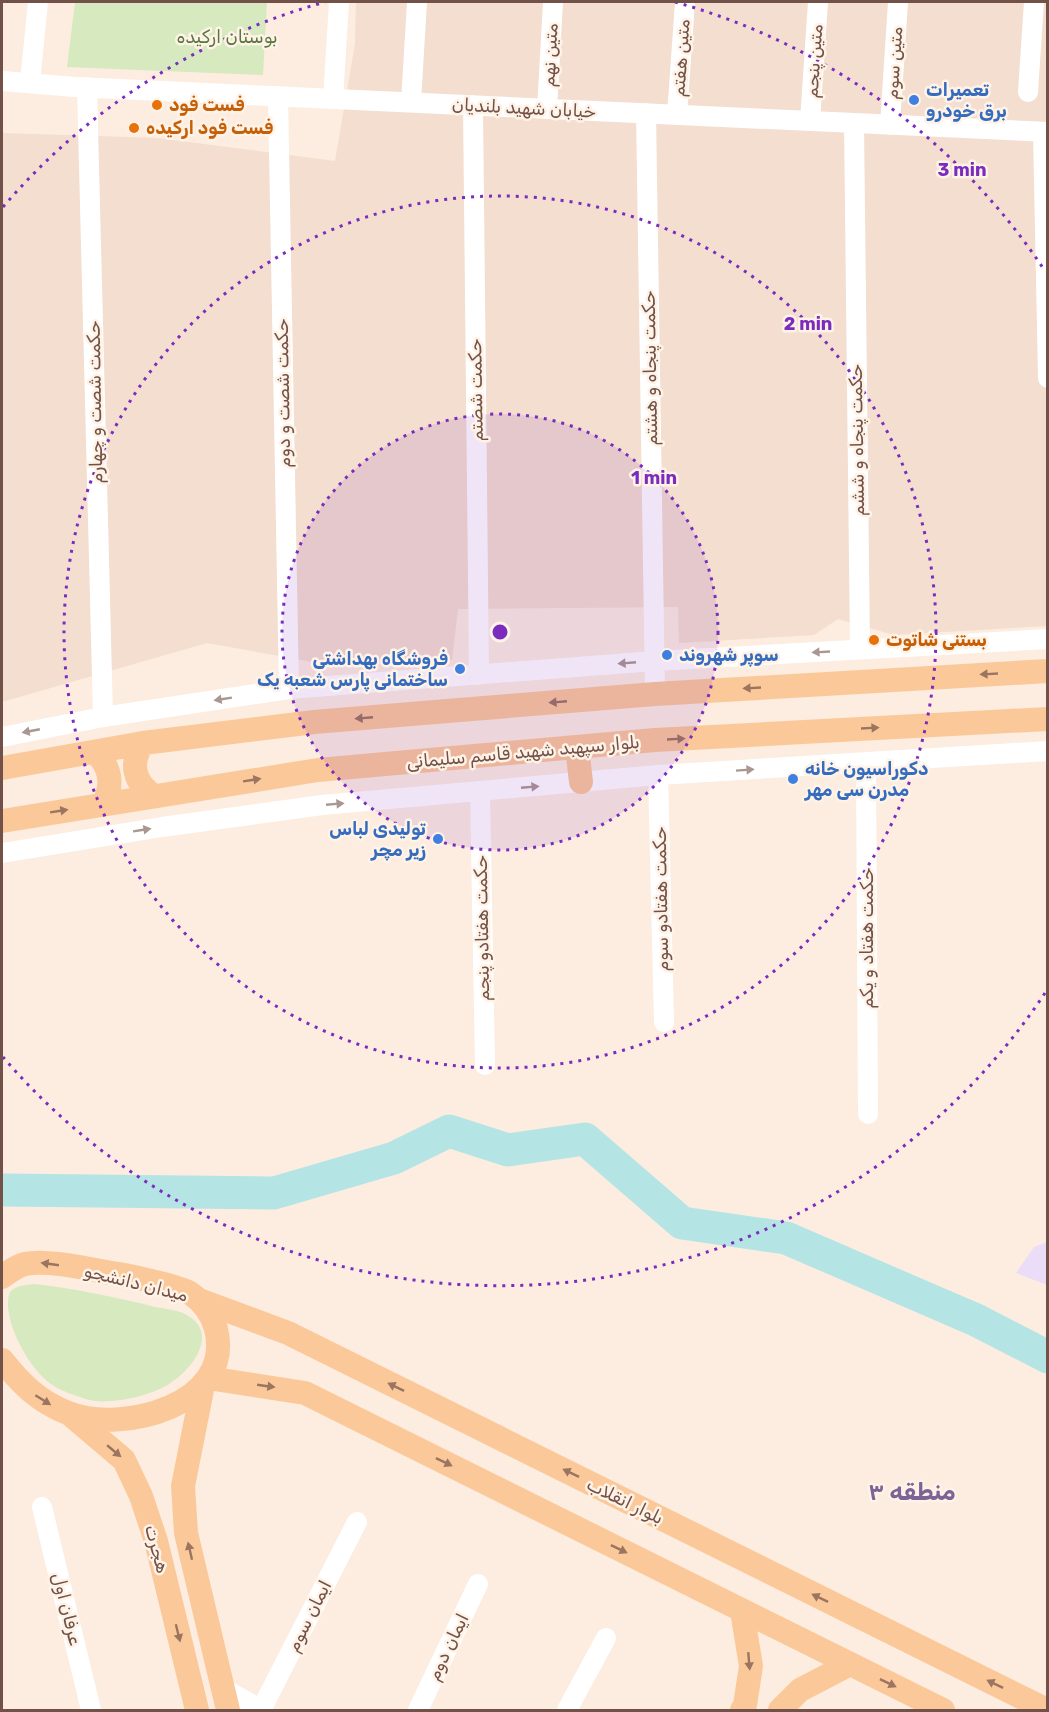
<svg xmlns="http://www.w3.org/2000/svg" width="1049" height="1712" font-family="Rubik,'Noto Naskh Arabic',sans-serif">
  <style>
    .residential { fill: #f3decf }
    .education { fill: #ebddf8 }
    .green { fill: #d6e9bf }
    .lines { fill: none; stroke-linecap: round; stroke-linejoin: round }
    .river { stroke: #b5e4e5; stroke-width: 33 }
    .minor { stroke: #fff; stroke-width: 20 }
    .major { stroke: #fbc999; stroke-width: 24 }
    .oneway { fill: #aa9791 }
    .oneway2 { fill: #9b7560 }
    .ring { fill: none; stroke: #7b2cbf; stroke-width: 3; stroke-dasharray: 3 6 }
    .shop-dot { fill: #3f7fe0; stroke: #fff2e6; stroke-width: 2 }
    .food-dot { fill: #e8710a; stroke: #fff2e6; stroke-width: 2 }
    .labels { text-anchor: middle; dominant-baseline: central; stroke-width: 5; stroke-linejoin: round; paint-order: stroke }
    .park-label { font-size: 18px; fill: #587840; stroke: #fff2e6 }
    .street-label { font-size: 18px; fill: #725148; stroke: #fff2e6 }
    .shop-label { font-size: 18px; font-weight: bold; fill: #366cbe; stroke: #fff2e6; text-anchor: start }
    .food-label { font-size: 18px; font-weight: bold; fill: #c56008; stroke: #fff2e6; text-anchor: start }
    .district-label { font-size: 24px; font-weight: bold; fill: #7e6396; stroke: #fff2e6 }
    .centre { fill: #7b2cbf; stroke: #fff2e6; stroke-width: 3 }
    .ring-label { font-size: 18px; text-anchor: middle; font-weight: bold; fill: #7b2cbf; stroke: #fff2e6; stroke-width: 5; stroke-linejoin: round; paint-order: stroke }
  </style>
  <rect width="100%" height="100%" fill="#fcede0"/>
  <path class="residential" d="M 356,2 L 1047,2 L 1047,626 L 894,635 L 838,619 L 814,635 L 679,643 L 678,607 L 458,609 L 452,660 L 318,663 L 207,643 L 2,702 L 2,133 L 157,138 L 335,161 L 355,44 Z"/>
  <path class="education" d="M 1047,1242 L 1047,1285 L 1016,1273 L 1034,1247 Z"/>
  <path class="green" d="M 75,2 L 267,2 L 263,75 L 67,67 Z
    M 35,1284 C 76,1289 116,1297 155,1307 C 166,1309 181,1310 190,1317 C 218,1336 191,1369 172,1382 C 153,1396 110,1405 89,1400 C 77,1396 60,1391 51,1384 C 30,1370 0,1318 10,1292 C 16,1285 26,1285 35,1284 Z"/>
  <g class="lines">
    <path class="river" d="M 2,1190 L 274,1193 L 394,1158 L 449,1131 L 508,1150 L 585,1139 L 682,1223 L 786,1238 L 976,1320 L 1048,1357"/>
    <path class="minor" d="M 2,81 L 75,87 L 1048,132
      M 30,82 L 38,2
      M 87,87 L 103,717
      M 1028,92 L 1034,2
      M 278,96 L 289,689
      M 333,99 L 339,2
      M 411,102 L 417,2
      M 473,105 L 479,675
      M 547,109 L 553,2
      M 646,113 L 655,694
      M 677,115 L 685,2
      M 810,121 L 818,2
      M 854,123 L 860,649
      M 890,125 L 898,2
      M 1043,132 L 1048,378
      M 2,737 L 103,717 L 289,689 L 655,661 L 1048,639
      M 866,762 L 868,1114
      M 658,775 L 664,1022
      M 480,791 L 485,1065
      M 2,853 L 162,827 L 322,805 L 658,775 L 1048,751
      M 42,1507 L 91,1710
      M 222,1688 L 262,1710
      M 261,1710 L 357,1522
      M 418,1710 L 478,1584
      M 567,1710 L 606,1638"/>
    <path class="major" d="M 143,743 C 129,763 134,783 154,796
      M 577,747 L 581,782
      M 95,752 C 111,767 114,785 103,804
      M 2,768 L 143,743 L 314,722 L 655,694 L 1048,671
      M 2,821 L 318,770 L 655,740 L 1048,719
      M 2,1277 C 9,1272 16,1266 25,1264 C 46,1259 89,1269 111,1273 C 126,1275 179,1286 190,1293 C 203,1302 212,1314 216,1329 C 235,1405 122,1434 68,1413 C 39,1402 20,1383 2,1360
      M 199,1300 L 288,1333 L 1047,1710
      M 208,1378 L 305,1393 L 943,1710
      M 203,1385 L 183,1486 L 186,1533 L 228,1710
      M 71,1415 L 124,1460 L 141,1496 L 156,1541 L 197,1710
      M 742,1611 L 751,1666 L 745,1705 L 742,1710
      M 780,1710 L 800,1690 L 850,1664"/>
  </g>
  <defs><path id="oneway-solid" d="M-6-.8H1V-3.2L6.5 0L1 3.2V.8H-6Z" transform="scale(1.5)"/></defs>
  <g class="oneway">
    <use href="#oneway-solid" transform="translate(821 652) rotate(177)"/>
    <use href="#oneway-solid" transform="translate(627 663) rotate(175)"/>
    <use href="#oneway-solid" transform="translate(223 699) rotate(171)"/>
    <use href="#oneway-solid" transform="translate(31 731) rotate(169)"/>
    <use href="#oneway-solid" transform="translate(745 770) rotate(-4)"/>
    <use href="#oneway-solid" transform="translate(530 787) rotate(-5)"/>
    <use href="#oneway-solid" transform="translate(335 804) rotate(-5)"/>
    <use href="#oneway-solid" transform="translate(142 830) rotate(-9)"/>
  </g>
  <g class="oneway2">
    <use href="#oneway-solid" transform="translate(989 674) rotate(177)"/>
    <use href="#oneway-solid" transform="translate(752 688) rotate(177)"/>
    <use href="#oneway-solid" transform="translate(558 702) rotate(175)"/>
    <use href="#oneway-solid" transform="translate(364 718) rotate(175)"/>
    <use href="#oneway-solid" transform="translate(870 728) rotate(-3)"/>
    <use href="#oneway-solid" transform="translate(676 739) rotate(-3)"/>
    <use href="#oneway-solid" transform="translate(252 780) rotate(-9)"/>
    <use href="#oneway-solid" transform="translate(59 811) rotate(-9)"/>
    <use href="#oneway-solid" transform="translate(50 1264) rotate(-172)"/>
    <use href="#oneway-solid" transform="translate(266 1386) rotate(8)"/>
    <use href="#oneway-solid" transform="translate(396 1387) rotate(-154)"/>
    <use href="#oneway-solid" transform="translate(43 1400) rotate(32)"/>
    <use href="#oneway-solid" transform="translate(114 1451) rotate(40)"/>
    <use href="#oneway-solid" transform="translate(444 1462) rotate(26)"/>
    <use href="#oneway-solid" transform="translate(571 1473) rotate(-154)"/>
    <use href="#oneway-solid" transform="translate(619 1549) rotate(26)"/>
    <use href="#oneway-solid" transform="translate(190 1551) rotate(-103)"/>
    <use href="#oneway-solid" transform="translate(820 1598) rotate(-154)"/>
    <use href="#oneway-solid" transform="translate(178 1633) rotate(76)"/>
    <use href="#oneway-solid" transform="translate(749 1661) rotate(85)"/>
    <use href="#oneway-solid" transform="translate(888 1683) rotate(26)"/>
    <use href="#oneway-solid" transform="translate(995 1684) rotate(-154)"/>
  </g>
  <circle cx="500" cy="632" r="218" fill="#7b2cbf" fill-opacity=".12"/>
  <g class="ring">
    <circle cx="500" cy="632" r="218"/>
    <circle cx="500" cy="632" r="436"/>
    <path d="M1045 993A654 654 0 0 1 3 1057M3 207A654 654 0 0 1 325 2M675 2A654 654 0 0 1 1045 271"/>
  </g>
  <g class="shop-dot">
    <circle cx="914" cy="100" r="6"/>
    <circle cx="667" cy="655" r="6"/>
    <circle cx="460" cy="669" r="6"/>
    <circle cx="793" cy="779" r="6"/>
    <circle cx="438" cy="839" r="6"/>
  </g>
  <g class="food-dot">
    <circle cx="157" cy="105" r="6"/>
    <circle cx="134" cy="128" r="6"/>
    <circle cx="874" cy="640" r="6"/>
  </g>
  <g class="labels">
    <g class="park-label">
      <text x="227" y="37">بوستان ارکیده</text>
    </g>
    <g class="street-label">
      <text transform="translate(550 55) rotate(-87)">متین نهم</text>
      <text transform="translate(681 58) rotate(-86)">متین هفتم</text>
      <text transform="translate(814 61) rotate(-86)">متین پنجم</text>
      <text transform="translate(894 63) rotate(-86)">متین سوم</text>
      <text transform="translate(524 108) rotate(3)">خیابان شهید بلندیان</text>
      <text transform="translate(650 368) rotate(-91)">حکمت پنجاه و هشتم</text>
      <text transform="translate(476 390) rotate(-91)">حکمت شصتم</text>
      <text transform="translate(283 393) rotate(-91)">حکمت شصت و دوم</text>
      <text transform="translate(95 402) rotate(-91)">حکمت شصت و چهارم</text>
      <text transform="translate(857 440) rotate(-91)">حکمت پنجاه و ششم</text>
      <text transform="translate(523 752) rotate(-5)">بلوار سپهبد شهید قاسم سلیمانی</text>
      <text transform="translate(661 899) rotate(-91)">حکمت هفتادو سوم</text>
      <text transform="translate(482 928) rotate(-91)">حکمت هفتادو پنجم</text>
      <text transform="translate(867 938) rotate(-90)">حکمت هفتاد و یکم</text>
      <text transform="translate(136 1283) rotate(14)">میدان دانشجو</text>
      <text transform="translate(625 1501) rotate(26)">بلوار انقلاب</text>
      <text transform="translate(157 1549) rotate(75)">هجرت</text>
      <text transform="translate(67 1609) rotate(76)">عرفان اول</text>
      <text transform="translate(309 1616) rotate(-63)">ایمان سوم</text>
      <text transform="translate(448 1647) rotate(-64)">ایمان دوم</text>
    </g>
    <g class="shop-label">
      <text x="926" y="90">تعمیرات<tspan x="926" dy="21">برق خودرو</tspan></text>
      <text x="679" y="655">سوپر شهروند</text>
      <text x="448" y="659" text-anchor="end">فروشگاه بهداشتی<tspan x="448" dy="21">ساختمانی پارس شعبه یک</tspan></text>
      <text x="805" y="769">دکوراسیون خانه<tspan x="805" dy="21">مدرن سی مهر</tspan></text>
      <text x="426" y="829" text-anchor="end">تولیدی لباس<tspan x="426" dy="21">زیر مچر</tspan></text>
    </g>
    <g class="food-label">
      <text x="169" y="105">فست فود</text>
      <text x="146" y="128">فست فود ارکیده</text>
      <text x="886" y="640">بستنی شاتوت</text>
    </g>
    <g class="district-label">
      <text x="912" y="1492">منطقه ۳</text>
    </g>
  </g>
  <circle cx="500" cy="632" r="9" class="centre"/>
  <g class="ring-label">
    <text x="962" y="176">3 min</text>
    <text x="808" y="330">2 min</text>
    <text x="654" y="484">1 min</text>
  </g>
  <rect width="1049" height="1712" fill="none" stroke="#725148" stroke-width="6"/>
</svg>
